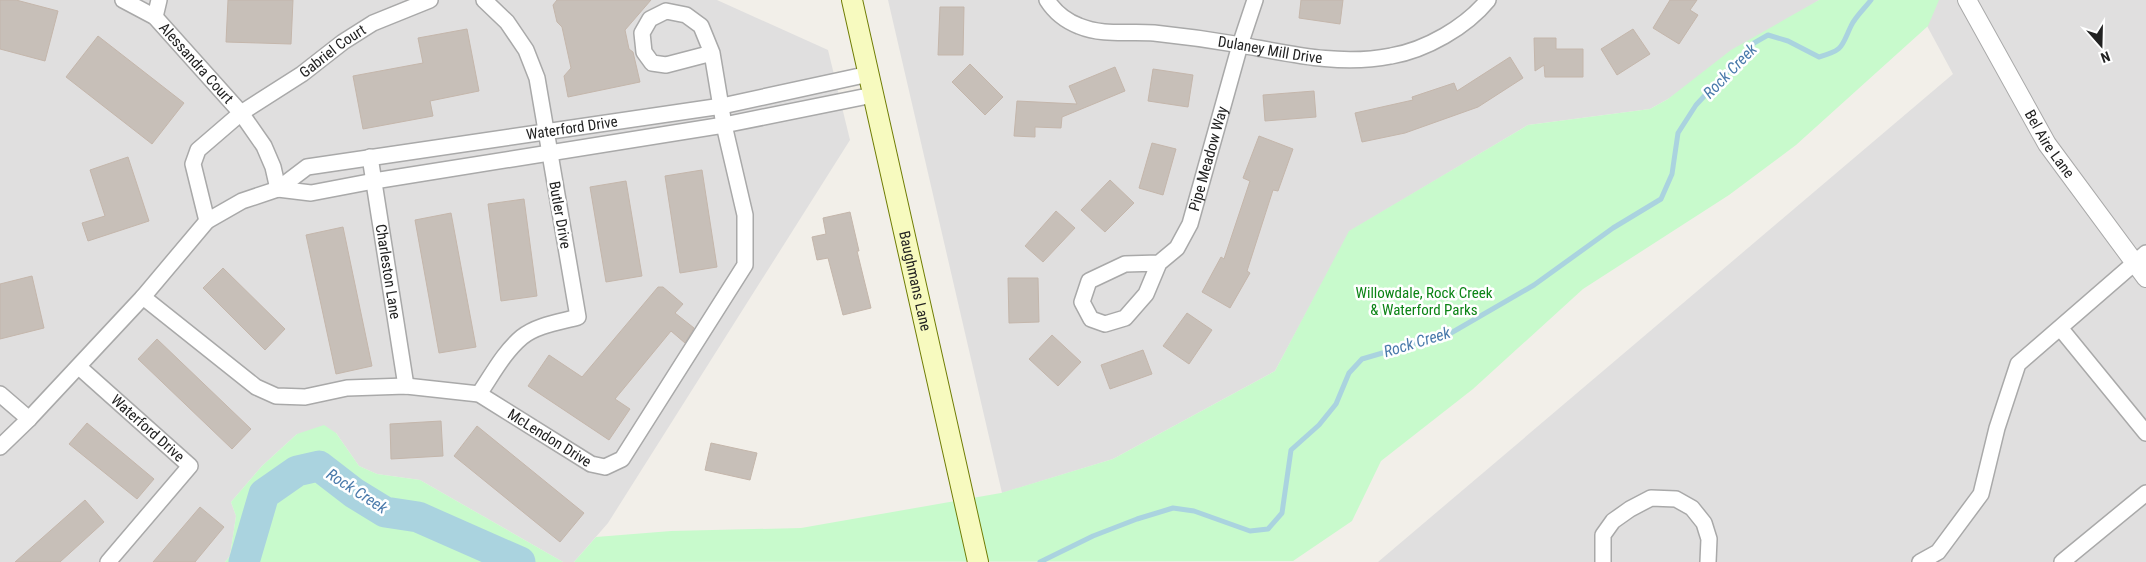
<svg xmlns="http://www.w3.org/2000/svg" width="2146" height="562" font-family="'Roboto Condensed',sans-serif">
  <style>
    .residential { fill: #e0dfdf }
    .park { fill: #c8facc }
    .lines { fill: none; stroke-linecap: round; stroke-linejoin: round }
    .stream { stroke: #aad3df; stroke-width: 5 }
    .river { stroke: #aad3df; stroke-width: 31 }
    .building { fill: #c7bfb8; stroke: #c4b6ab }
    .minor-casing { stroke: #a9a9a9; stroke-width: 18 }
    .tertiary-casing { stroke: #a9a9a9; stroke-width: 20 }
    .secondary-casing { stroke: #707d05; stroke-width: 22 }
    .minor { stroke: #fff; stroke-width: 15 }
    .tertiary { stroke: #fff; stroke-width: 18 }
    .secondary { stroke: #f7fabf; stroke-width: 20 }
    .labels { text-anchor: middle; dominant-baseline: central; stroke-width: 5; stroke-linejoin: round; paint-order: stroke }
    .street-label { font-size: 15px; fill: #222; stroke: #fff }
    .park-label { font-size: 15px; fill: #0c8416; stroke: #fff }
    .water-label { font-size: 16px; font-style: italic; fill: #4a7aab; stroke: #fff }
  </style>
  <rect width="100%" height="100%" fill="#f2efe9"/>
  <path class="residential" d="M 0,0 L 717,0 L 828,50 L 850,140 L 608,523 L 574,562 L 563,562 L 420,480 L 377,474 L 359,466 L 336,433 L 297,434 L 262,466 L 231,502 L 236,516 L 230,556 L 225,562 L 0,562 Z
    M 888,0 L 1819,0 L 1668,99 L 1650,109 L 1528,125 L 1350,231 L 1275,371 L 1113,459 L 1002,493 Z
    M 1913,0 L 2146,0 L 2146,562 L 1378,562 L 1953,74 Z"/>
  <path class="park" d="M 1819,0 L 1939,0 L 1928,26 L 1796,145 L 1729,195 L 1583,289 L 1473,389 L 1381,461 L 1352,521 L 1293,561 L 574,562 L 596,537 L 671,531 L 801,528 L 1001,493 L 1113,459 L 1275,371 L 1349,231 L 1528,125 L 1650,109 L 1668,99 L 1731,50 Z
    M 324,425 L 336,433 L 359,466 L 377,474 L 420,480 L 563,562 L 225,562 L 230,556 L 236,516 L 231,502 L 262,466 L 297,434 Z"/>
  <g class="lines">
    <path class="stream" d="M 1040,562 L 1093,536 L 1137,519 L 1173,508 L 1194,511 L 1250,531 L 1268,529 L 1282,513 L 1291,450 L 1319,425 L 1336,404 L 1349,373 L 1362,359 L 1451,333 L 1534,285 L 1613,228 L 1661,199 L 1672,174 L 1678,133 L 1696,105 L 1754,43 L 1768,35 L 1788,41 L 1819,57 C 1844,50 1841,47 1851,26 C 1855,17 1865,8 1871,0"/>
    <path class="river" d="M 244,562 L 264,494 L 297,471 L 319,466 L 354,493 L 385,512 L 418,517 L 520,562"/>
  </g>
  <path class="building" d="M 0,0 L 16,0 L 58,11 L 45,61 L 0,49 Z
    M 228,0 L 293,0 L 291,44 L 226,42 Z
    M 557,0 L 651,0 L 625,30 L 629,49 L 633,52 L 640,82 L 568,97 L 564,76 L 571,68 L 562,27 L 557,22 L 553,5 Z
    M 1301,0 L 1343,0 L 1340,24 L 1299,18 Z
    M 1670,0 L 1697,0 L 1690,10 L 1698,15 L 1679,44 L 1653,28 Z
    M 940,7 L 964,7 L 963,55 L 938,55 Z
    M 467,29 L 479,91 L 430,101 L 433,116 L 363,129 L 353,76 L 423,63 L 418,38 Z
    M 1633,29 L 1650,54 L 1617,75 L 1601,49 Z
    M 98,36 L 184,103 L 152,144 L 66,77 Z
    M 1534,38 L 1556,38 L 1556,49 L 1583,49 L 1583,77 L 1545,77 L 1544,65 L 1535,71 Z
    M 1510,57 L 1523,78 L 1478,107 L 1405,133 L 1362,142 L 1355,113 L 1413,100 L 1412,97 L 1454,83 L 1457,91 Z
    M 970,64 L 1003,97 L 985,115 L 952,82 Z
    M 1115,67 L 1125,91 L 1062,117 L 1061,128 L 1035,127 L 1035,137 L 1014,136 L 1017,101 L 1077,104 L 1069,86 Z
    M 1153,69 L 1193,75 L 1188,107 L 1148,101 Z
    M 1314,91 L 1316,117 L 1265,121 L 1263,95 Z
    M 1259,136 L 1293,149 L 1278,191 L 1273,190 L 1247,271 L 1250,273 L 1230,308 L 1202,292 L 1221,257 L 1224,259 L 1250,181 L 1243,178 Z
    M 1152,143 L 1176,149 L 1163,195 L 1139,188 Z
    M 128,157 L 149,221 L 88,241 L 82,223 L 105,216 L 90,170 Z
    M 702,170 L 717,267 L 680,273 L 665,176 Z
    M 1110,180 L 1134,203 L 1105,232 L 1081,210 Z
    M 626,181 L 642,276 L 606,282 L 590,187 Z
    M 524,199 L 537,296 L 501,301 L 488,204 Z
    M 1056,211 L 1075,228 L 1043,262 L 1025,246 Z
    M 850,212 L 859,251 L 857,251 L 871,308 L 843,315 L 828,258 L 817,260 L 812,237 L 826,234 L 823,218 Z
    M 451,213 L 476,347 L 439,353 L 415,220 Z
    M 343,227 L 372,366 L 336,374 L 306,235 Z
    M 223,268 L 285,329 L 265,350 L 203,288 Z
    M 32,276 L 44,328 L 0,339 L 0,284 Z
    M 1008,278 L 1038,278 L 1039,322 L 1009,323 Z
    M 658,287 L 663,287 L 683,304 L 675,313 L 694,328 L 685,343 L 671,331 L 615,399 L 630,409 L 609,440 L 528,386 L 549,355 L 582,377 Z
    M 1187,313 L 1212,330 L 1189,364 L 1163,346 Z
    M 1052,335 L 1081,362 L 1058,386 L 1029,359 Z
    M 157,339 L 251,429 L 232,449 L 138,359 Z
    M 1143,350 L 1152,374 L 1110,389 L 1101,365 Z
    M 441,421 L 443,456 L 391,459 L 390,424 Z
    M 87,423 L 154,479 L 137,499 L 69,444 Z
    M 477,426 L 584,513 L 560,542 L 454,456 Z
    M 711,443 L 757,453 L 750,480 L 705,470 Z
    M 85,500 L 104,522 L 60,562 L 15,562 Z
    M 200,507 L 224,527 L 195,562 L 153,562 Z"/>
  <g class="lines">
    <defs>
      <g id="minor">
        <path id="s1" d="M 123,0 L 155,17 L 241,113 L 264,146 L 273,167 L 278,189"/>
        <path id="s2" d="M 1047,0 C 1054,11 1066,21 1079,26 C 1103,36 1129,31 1154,33 C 1183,36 1212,40 1241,45 C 1291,54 1340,66 1391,56 C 1426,50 1466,27 1488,0"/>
        <path d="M 155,17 L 159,0"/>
        <path id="s3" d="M 370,157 L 406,386"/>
        <path d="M 278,189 L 311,193 L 374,181 L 724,125 L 873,95"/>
        <path id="s4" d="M 207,221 L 193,164 L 198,150 L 241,113 L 302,74 L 343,42 L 373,23 L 430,0"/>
        <path id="s5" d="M 1159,263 L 1146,294 L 1125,318 L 1105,324 L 1091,319 L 1082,302 L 1089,281 L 1125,264 L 1159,263 L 1177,248 L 1190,224 L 1240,45 L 1255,0"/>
        <path id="s6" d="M 143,297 L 256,387 L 276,396 L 305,397 L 347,388 L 406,386 L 479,394 L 591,464 L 605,467 L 622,459 L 745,265 L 745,215 L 724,125 L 712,53 L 701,26 L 686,15 L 666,11 L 650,19 L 642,33 L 644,52 L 652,63 L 666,65 L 712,53"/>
        <path d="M 2061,329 L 2146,433"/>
        <path id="s7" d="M 79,367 L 190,466 L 108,562"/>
        <path d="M 0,394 L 29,419"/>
        <path d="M 479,394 C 492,375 504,352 522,337 C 537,325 560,322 578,317 L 537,78 L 526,50 L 507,22 L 484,0"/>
        <path id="s8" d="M 0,447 L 29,419 L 143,297 L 207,221 L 242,201 L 278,189 L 307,167 L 722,106 L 869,74"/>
        <path d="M 1603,562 L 1603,535 L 1613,521 L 1630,509 L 1651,498 L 1676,499 L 1692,508 L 1704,523 L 1709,539 L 1708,562"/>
        <path d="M 1920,562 L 1938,552 L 1981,494 L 1997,428 L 2018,364 L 2146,253"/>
        <path d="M 2062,562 L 2146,493"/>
      </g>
      <g id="tertiary">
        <path id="s9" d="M 1967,0 L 2047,144 L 2146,278"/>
      </g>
      <g id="secondary">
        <path id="s10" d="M 852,0 L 978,562"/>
      </g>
    </defs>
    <use href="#minor" class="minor-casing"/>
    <use href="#tertiary" class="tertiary-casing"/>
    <use href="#secondary" class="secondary-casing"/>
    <use href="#minor" class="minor"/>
    <use href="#tertiary" class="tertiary"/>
    <use href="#secondary" class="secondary"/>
  </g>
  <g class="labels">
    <g class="street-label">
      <text stroke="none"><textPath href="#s2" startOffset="235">Dulaney Mill Drive</textPath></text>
      <text stroke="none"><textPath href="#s4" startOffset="241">Gabriel Court</textPath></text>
      <text stroke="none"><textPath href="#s1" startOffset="98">Alessandra Court</textPath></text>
      <text stroke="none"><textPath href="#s8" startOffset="689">Waterford Drive</textPath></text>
      <text stroke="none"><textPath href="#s9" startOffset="166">Bel Aire Lane</textPath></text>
      <text stroke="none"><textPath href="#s5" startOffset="335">Pipe Meadow Way</textPath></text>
      <text transform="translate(560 215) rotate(80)">Butler Drive</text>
      <text stroke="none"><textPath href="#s3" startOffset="116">Charleston Lane</textPath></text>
      <text stroke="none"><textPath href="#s10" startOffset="288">Baughmans Lane</textPath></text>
      <text stroke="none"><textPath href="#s7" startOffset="92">Waterford Drive</textPath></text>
      <text stroke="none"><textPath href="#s6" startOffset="454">McLendon Drive</textPath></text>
    </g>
    <g class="park-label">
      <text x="1424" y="293">Willowdale, Rock Creek<tspan x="1424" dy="17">&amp; Waterford Parks</tspan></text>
    </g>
    <g class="water-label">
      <text transform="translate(1730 71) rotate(-46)">Rock Creek</text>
      <text transform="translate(1417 342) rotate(-17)">Rock Creek</text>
      <text transform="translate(357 491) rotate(33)">Rock Creek</text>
    </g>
  </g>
  <g transform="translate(2101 45) rotate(160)" stroke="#ffffff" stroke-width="4" paint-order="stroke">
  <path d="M0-4L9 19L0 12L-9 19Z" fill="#222222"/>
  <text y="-8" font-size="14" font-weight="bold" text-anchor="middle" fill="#222222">N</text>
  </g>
</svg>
